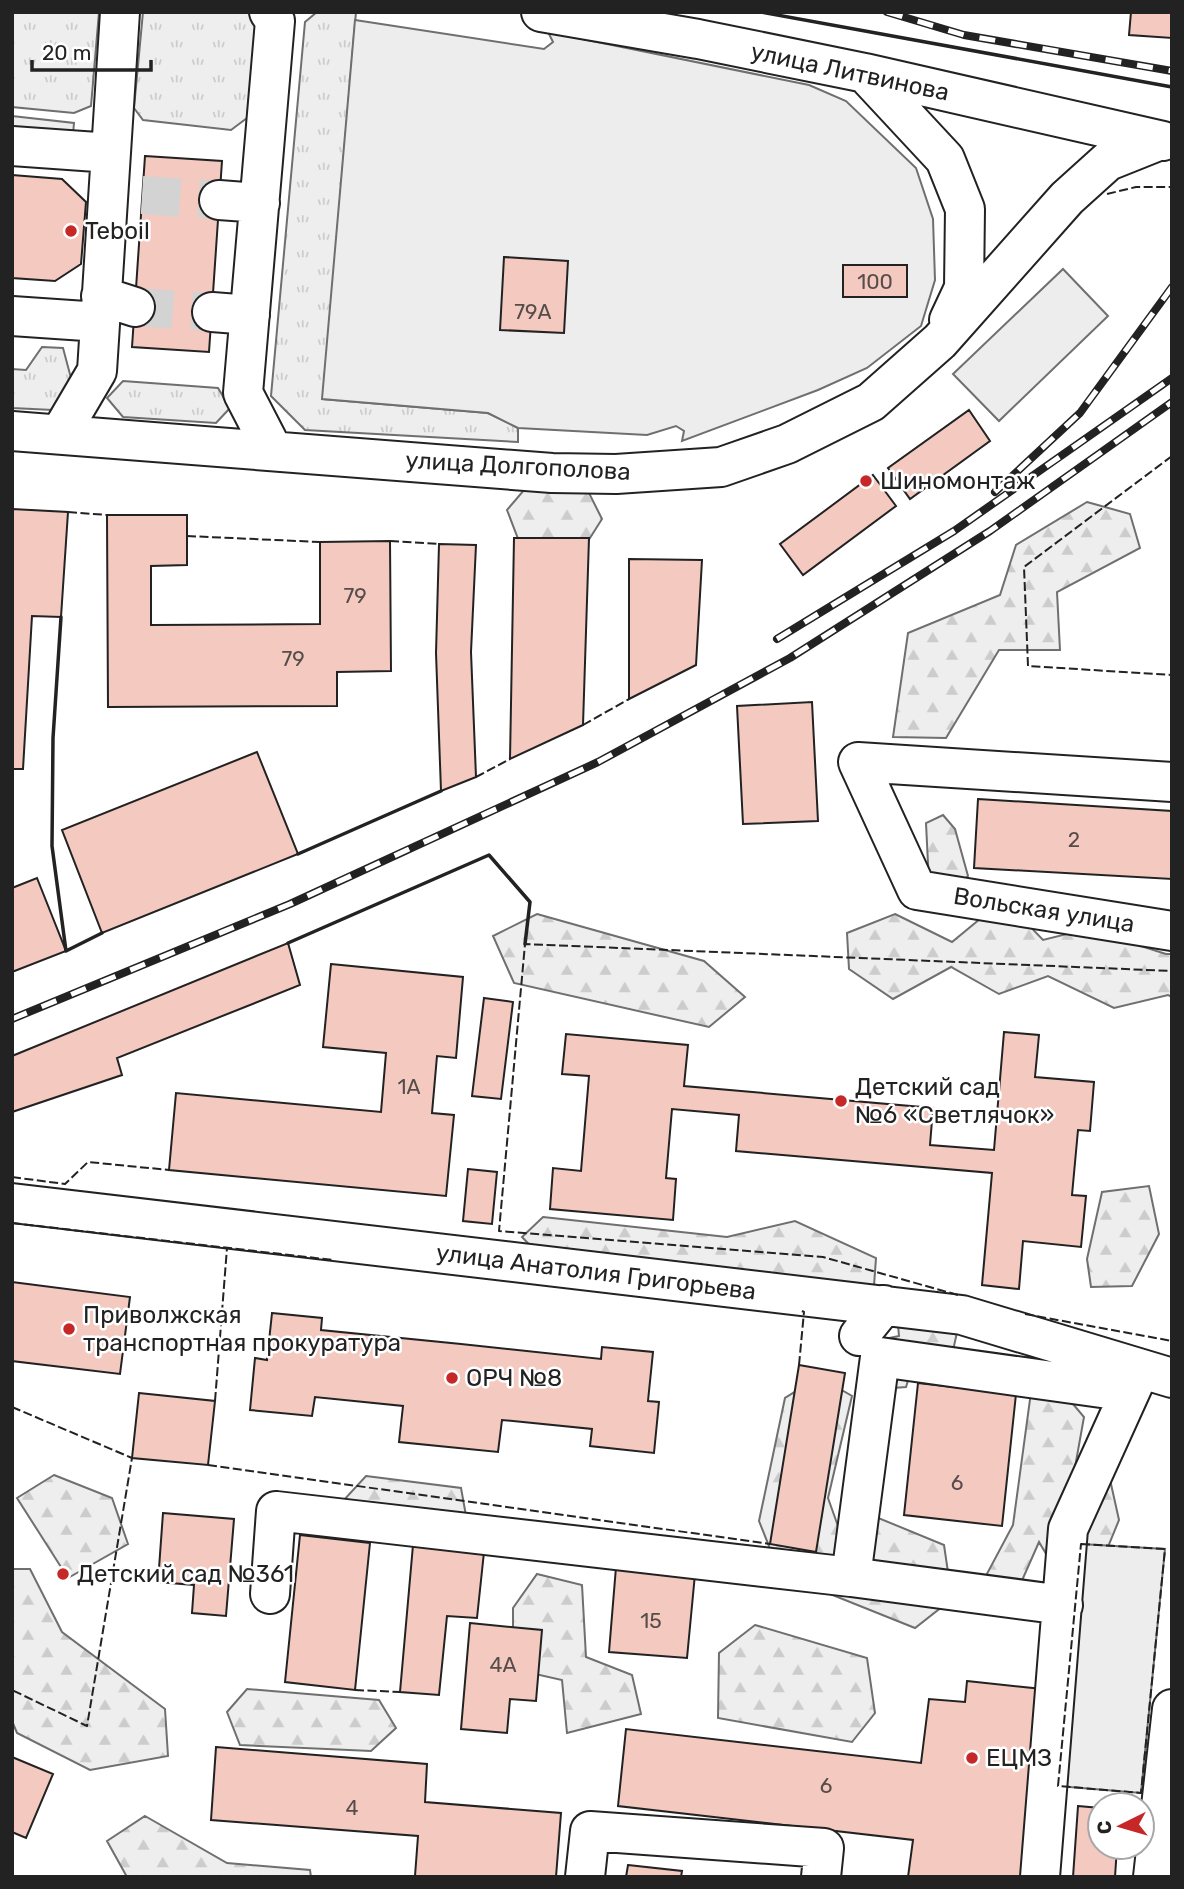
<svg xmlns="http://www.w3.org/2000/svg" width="1184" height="1889" font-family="Rubik,sans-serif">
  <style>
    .grass { fill: url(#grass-tufts); stroke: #6f6f6f; stroke-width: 2 }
    .forest { fill: url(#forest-firs); stroke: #6f6f6f; stroke-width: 2 }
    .parking { fill: #ededed; stroke: #6f6f6f; stroke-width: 2 }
    .building { fill: #f3c9c0; stroke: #222; stroke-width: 2 }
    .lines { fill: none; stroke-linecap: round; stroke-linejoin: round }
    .minor-tunnel { stroke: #d3d3d3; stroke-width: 38; stroke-dasharray: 38 19; stroke-linecap: butt }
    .minor-casing { stroke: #222; stroke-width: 42 }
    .minor { stroke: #fff; stroke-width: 38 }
    .rail-casing { stroke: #222; stroke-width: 8 }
    .rail { stroke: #fff; stroke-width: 5; stroke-dasharray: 16; stroke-linecap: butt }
    .fence { stroke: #222; stroke-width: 2; stroke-dasharray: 9 3.5; stroke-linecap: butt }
    .wall { stroke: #222; stroke-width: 3.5 }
    .poi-dot { fill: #c62828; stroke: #fff; stroke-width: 2.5 }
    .labels { text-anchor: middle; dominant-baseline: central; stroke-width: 5; stroke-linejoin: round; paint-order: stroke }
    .number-label { font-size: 21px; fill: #564c4a }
    .street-label { font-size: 24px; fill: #222; stroke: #fff }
    .poi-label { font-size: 24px; fill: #222; stroke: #fff; text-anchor: start }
  </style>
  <defs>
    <pattern id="grass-tufts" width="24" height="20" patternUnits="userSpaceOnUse" patternTransform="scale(1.75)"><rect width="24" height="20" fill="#eee"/><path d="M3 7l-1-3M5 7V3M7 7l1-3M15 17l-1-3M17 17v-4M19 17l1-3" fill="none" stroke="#ccc"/></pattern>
    <pattern id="forest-firs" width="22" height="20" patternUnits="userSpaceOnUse" patternTransform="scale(1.75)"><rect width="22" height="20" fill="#eee"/><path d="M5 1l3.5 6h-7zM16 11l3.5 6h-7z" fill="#ccc"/></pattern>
  </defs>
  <rect width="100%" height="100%" fill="#fff"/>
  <path class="grass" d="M 12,12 L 99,12 L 91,106 L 74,113 L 12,107 Z
    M 143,12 L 257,12 L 247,118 L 231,130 L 143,120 L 134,108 Z
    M 317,12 L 356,12 L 323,399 L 488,413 L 518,428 L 518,442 L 305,430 L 271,396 L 305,22 Z
    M 42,347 L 63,348 L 71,378 L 53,410 L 12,408 L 12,369 L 26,370 Z
    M 123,381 L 218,388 L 230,408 L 216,423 L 123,417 L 107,398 Z"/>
  <path class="forest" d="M 530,483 L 586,487 L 602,519 L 583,549 L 522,549 L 507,510 Z
    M 1087,502 L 1130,514 L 1140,548 L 1057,592 L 1060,650 L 999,650 L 946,738 L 893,737 L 908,633 L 1000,595 L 1016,545 Z
    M 943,815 L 955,829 L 968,876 L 951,891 L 929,884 L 926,823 Z
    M 537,914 L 704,961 L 745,997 L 709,1027 L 514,983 L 493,936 Z
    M 895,914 L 952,942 L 986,914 L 1019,915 L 1043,940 L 1087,929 L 1166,954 L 1172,954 L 1172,997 L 1168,995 L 1114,1008 L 1048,976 L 999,994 L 951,967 L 893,999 L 849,969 L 847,933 Z
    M 1149,1186 L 1159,1234 L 1132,1286 L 1091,1287 L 1087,1259 L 1102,1192 Z
    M 543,1217 L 727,1237 L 795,1221 L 876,1258 L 874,1286 L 846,1305 L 753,1271 L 541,1257 L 522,1237 Z
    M 897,1314 L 960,1319 L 952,1355 L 916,1355 L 906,1387 L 880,1389 L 865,1343 L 899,1336 Z
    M 819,1377 L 852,1396 L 828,1498 L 838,1526 L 876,1517 L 944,1545 L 952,1599 L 915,1628 L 780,1574 L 759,1521 L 785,1398 Z
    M 1057,1385 L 1084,1417 L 1072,1484 L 1111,1484 L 1119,1520 L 1094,1581 L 1065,1586 L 1039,1542 L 1016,1594 L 981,1585 L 1013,1525 L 1031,1392 Z
    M 54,1475 L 112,1498 L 128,1544 L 68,1578 L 17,1498 Z
    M 366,1476 L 461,1488 L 467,1521 L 342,1502 Z
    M 12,1569 L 30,1569 L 62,1632 L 165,1709 L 168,1756 L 90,1770 L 17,1733 L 12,1721 Z
    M 537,1574 L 582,1585 L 586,1657 L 632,1675 L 641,1714 L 567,1733 L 562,1680 L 513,1669 L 513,1608 Z
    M 755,1625 L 867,1658 L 875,1713 L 852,1742 L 718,1718 L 719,1653 Z
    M 247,1689 L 379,1700 L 396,1728 L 371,1751 L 240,1745 L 227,1712 Z
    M 145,1816 L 227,1863 L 310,1870 L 311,1877 L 127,1877 L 107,1841 Z"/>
  <path class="parking" d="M 355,20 L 544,49 L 553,42 L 548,32 L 809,85 L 846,101 L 916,168 L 933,219 L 935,280 L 921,326 L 867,368 L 818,390 L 682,441 L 684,431 L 676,426 L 647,435 L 518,428 L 488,413 L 322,399 Z
    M 12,116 L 74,123 L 72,145 L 12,139 Z
    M 1063,269 L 1108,316 L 999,421 L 953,374 Z
    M 1081,1544 L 1165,1549 L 1141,1793 L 1058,1786 Z"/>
  <path class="building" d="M 1131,12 L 1172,12 L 1172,38 L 1129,35 Z
    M 145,156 L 222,161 L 209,352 L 132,347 Z
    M 12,175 L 62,179 L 86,202 L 81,264 L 55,281 L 12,278 Z
    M 504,257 L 568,261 L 564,333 L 500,330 Z
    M 843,265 L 907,265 L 907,297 L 843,297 Z
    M 969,410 L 990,441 L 910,499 L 888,468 Z
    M 873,475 L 896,506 L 803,575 L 780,544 Z
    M 12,509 L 68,512 L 61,617 L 32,616 L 23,769 L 12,769 Z
    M 107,515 L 187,515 L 187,565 L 151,566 L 151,625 L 320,624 L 320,542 L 390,541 L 391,671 L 337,672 L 337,706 L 108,707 Z
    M 514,538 L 589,538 L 583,725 L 510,759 Z
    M 439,544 L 476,545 L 471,652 L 476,777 L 441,791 L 436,653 Z
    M 629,559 L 702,560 L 696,665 L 629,699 Z
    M 812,702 L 818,821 L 743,824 L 737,706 Z
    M 257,752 L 298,854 L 102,933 L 62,830 Z
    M 978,799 L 1172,811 L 1172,879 L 974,868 Z
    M 37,878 L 66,951 L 12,972 L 12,888 Z
    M 288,943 L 300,985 L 117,1058 L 122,1075 L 12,1112 L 12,1056 Z
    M 331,964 L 463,977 L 456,1058 L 437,1056 L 432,1113 L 454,1115 L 446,1196 L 169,1170 L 176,1093 L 381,1112 L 386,1053 L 323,1047 Z
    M 484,998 L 513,1002 L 501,1099 L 472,1096 Z
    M 1004,1032 L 1039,1035 L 1035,1077 L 1094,1082 L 1090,1131 L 1078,1130 L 1072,1195 L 1086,1196 L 1081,1247 L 1023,1241 L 1019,1289 L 982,1285 L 992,1173 L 736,1151 L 739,1115 L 672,1109 L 666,1178 L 676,1179 L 673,1220 L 550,1209 L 553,1168 L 581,1171 L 589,1076 L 562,1074 L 566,1034 L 688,1045 L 684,1086 L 933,1108 L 930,1145 L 994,1150 Z
    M 468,1169 L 497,1172 L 492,1224 L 463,1221 Z
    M 12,1282 L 130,1297 L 120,1374 L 12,1361 Z
    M 272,1313 L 322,1318 L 321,1330 L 461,1344 L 601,1359 L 602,1347 L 653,1352 L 648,1401 L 659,1402 L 654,1453 L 590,1446 L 592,1429 L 502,1420 L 498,1452 L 399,1442 L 403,1406 L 315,1397 L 312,1416 L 250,1410 L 255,1358 L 267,1360 Z
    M 799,1365 L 845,1373 L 816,1552 L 770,1544 Z
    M 918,1383 L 1016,1394 L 1002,1526 L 904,1515 Z
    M 139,1393 L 215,1401 L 208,1465 L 132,1458 Z
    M 163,1513 L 234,1519 L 226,1616 L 192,1613 L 194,1585 L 158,1582 Z
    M 300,1535 L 370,1543 L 355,1690 L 285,1682 Z
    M 413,1545 L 484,1552 L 477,1618 L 447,1616 L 439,1695 L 400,1692 Z
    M 616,1567 L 695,1574 L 687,1658 L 609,1652 Z
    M 470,1623 L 542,1630 L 536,1701 L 510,1699 L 507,1733 L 461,1729 Z
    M 967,1681 L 1042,1689 L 1021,1877 L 908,1877 L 913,1840 L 618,1806 L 626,1729 L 921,1763 L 929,1699 L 965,1702 Z
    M 216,1747 L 427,1764 L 425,1802 L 561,1813 L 556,1877 L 415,1876 L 418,1836 L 211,1820 Z
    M 12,1757 L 53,1774 L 26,1838 L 12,1832 Z
    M 1078,1806 L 1100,1808 L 1100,1847 L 1117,1847 L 1115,1877 L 1073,1877 Z
    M 628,1865 L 682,1871 L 681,1877 L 626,1877 Z"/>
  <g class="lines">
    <path class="minor-tunnel" d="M 142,195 L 219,200
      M 135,307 L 212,312"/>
    <defs>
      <path id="minor" d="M 269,12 L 275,21 L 243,393 L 273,451
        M 541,12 L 698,39 L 865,73 L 1163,141
        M 865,73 L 945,159 L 965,209 L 964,288 L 949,320
        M 12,146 L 111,153
        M 219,200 L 260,203
        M 101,296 L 135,307
        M 212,312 L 250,315
        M 12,316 L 100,322
        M 12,431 L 552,473 L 616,474 L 721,467 L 787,444 L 871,402 L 940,341 L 1067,198 L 1108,161 L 1158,141
        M 60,434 L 97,371 L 120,12
        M 1172,782 L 858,762 L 917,890 L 1172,931
        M 12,1203 L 962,1315 L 1172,1378
        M 859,1336 L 884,1305
        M 851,1577 L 1063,1605
        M 270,1594 L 276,1511 L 851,1577 L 880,1357 L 1130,1392
        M 585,1877 L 590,1831 L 824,1848 L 821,1877
        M 1040,1877 L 1068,1529 L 1140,1370
        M 1153,1877 L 1172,1709"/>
    </defs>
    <use href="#minor" class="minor-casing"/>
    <use href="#minor" class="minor"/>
    <defs>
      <path id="rail" d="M 887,12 L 964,35 L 1172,71
        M 995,492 L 1080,413 L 1172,287
        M 777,639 L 954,531 L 1172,378
        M 12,1019 L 290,904 L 598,762 L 790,658 L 990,531 L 1172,402"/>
    </defs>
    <use href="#rail" class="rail-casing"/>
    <use href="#rail" class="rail"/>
    <path class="fence" d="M 1107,194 L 1136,187 L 1172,187
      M 1172,456 L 1024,567 L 1028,666 L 1172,675
      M 68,512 L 107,515
      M 187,536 L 320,542
      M 390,541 L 439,544
      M 583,725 L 629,699
      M 476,777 L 510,759
      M 12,1177 L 65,1184 L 88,1162 L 169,1170
      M 12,1223 L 333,1260
      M 958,1295 L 823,1257 L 499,1231 L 525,944 L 1172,971
      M 1025,1314 L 1172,1341
      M 799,1365 L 804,1312 L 802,1311
      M 215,1401 L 227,1248
      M 12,1407 L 132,1458 L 87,1726 L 12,1690
      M 208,1465 L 770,1544
      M 1081,1544 L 1165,1549 L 1141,1793 L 1058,1786 Z
      M 355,1690 L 400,1692"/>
    <path class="wall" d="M 761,12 L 1172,87
      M 61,617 L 53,738 L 52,846 L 66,951 L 102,933
      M 298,854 L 441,791
      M 288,943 L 489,855 L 530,902 L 525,944"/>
  </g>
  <g class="poi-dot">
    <circle cx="71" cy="231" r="7"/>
    <circle cx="866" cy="481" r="7"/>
    <circle cx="841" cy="1101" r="7"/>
    <circle cx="69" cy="1329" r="7"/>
    <circle cx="452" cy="1378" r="7"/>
    <circle cx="63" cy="1574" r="7"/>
    <circle cx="972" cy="1758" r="7"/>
  </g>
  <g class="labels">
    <g class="number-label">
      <text x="875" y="281">100</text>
      <text x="533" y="311">79А</text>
      <text x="355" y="595">79</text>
      <text x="293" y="658">79</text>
      <text x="1074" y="839">2</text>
      <text x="409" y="1086">1А</text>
      <text x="957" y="1482">6</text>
      <text x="651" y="1620">15</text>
      <text x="503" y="1664">4А</text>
      <text x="826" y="1785">6</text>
      <text x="352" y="1807">4</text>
    </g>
    <g class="street-label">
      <text transform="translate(850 72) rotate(12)">улица Литвинова</text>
      <text transform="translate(518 466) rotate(3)">улица Долгополова</text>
      <text transform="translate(1044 910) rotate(9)">Вольская улица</text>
      <text transform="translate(596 1272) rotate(7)">улица Анатолия Григорьева</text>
    </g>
    <g class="poi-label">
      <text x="85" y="231">Teboil</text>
      <text x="880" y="481">Шиномонтаж</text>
      <text x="855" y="1087">Детский сад<tspan x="855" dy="28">№6 «Светлячок»</tspan></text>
      <text x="83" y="1315">Приволжская<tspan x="83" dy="28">транспортная прокуратура</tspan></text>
      <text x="466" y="1378">ОРЧ №8</text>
      <text x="77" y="1574">Детский сад №361</text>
      <text x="986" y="1758">ЕЦМЗ</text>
    </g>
  </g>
  <rect width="1184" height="1889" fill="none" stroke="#222222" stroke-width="28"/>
  <g transform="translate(1121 1826) rotate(265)"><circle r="33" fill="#ffffff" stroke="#a7a7a7" stroke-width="2"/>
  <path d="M0-5L12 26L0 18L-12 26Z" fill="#c62828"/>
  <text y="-10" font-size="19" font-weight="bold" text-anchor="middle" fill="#222222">С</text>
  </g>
  <path d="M32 60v10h119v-10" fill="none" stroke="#222222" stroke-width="3.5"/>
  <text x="42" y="60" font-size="21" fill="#222222" stroke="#ffffff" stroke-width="5" paint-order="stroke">20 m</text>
</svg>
